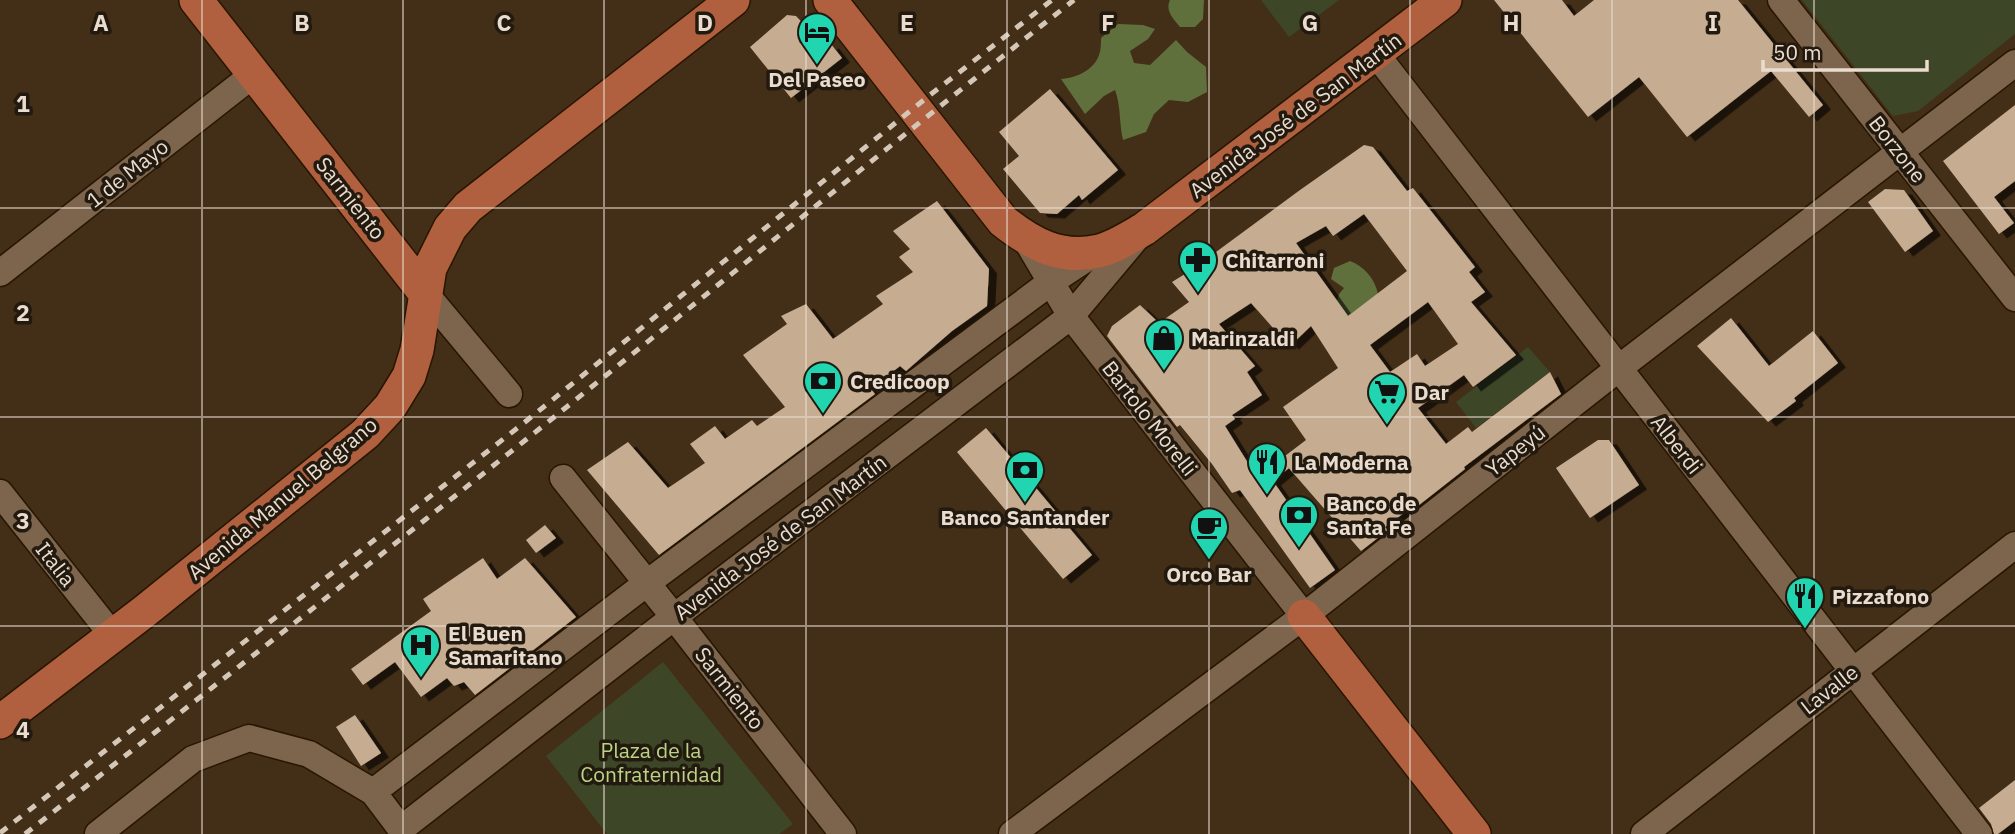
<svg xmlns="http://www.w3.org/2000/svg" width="2015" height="834" font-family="'IBM Plex Sans',sans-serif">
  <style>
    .green { fill: #3d4728 }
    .forest { fill: #60703c }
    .building { fill: #c6ad92; fill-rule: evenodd; filter: url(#shadow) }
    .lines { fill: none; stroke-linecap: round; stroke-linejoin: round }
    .minor-casing { stroke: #281601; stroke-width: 29 }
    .major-casing { stroke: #281601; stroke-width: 36 }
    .minor { stroke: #7c654c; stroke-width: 26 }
    .major { stroke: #b0603e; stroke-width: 33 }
    .rail { stroke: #d5c7b8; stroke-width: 5; stroke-dasharray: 9 9; stroke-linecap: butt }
    .grid { fill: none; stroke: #eaddcf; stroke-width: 2; stroke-opacity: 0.55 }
    .labels { text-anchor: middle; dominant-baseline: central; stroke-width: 7; stroke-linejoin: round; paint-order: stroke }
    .poi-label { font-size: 21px; font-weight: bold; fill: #eaddcf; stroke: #22190f; text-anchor: start }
    .street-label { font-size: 21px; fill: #eaddcf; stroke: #22190f }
    .park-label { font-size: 21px; fill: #bbd384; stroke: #22190f }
    .grid-label { font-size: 23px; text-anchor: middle; font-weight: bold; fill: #eaddcf; stroke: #22190f; stroke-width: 7; stroke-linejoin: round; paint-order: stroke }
  </style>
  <defs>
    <filter id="shadow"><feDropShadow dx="8" dy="4.5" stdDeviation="0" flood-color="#0009"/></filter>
  </defs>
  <rect width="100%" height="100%" fill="#432e17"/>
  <path class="green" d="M 1261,0 L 1339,0 L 1289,37 Z
    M 1802,0 L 2015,0 L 2015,34 L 1918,111 L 1893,116 Z
    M 1528,347 L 1550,372 L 1476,428 L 1456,402 Z
    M 663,662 L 793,824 L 779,834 L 607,834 L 546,756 Z"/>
  <path class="forest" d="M 1170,0 L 1204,0 L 1203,19 L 1195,27 L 1180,27 C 1173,18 1165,11 1170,0 Z
    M 1118,24 L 1143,25 L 1155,29 L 1148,39 L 1130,51 L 1134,63 L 1150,65 L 1176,40 L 1187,52 L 1206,67 L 1207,92 L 1188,102 L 1169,100 L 1154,114 L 1146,132 L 1123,140 C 1119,123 1121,106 1115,90 L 1104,96 L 1085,114 L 1061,79 C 1076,78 1094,70 1099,55 C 1101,50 1101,43 1101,38 Z
    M 1350,261 C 1364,266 1375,279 1378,294 L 1348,316 L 1337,301 L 1339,294 L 1344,288 L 1331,279 L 1334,268 Z"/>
  <path class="building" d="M 1494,0 L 1562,0 L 1574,16 L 1594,0 L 1738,0 L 1823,105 L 1809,117 L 1771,71 L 1687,137 L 1639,77 L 1588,117 Z
    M 787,15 L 796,16 L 826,47 L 831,44 L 842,58 L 791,98 L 750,47 Z
    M 1050,89 L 1118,170 L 1082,200 L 1079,195 L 1057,214 L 1040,213 L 1003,169 L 1019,156 L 999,132 Z
    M 2015,105 L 2015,181 L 1994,197 L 2014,223 L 1999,234 L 1943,161 Z
    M 1364,145 L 1373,147 L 1407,191 L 1413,188 L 1475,267 L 1469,272 L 1485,292 L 1471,302 L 1516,355 L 1473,387 L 1464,375 L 1418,408 L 1446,444 L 1468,427 L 1472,432 L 1550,372 L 1561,394 L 1464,467 L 1465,469 L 1414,509 L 1412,507 L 1385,527 L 1388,530 L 1361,551 L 1281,459 L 1306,440 L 1283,407 L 1338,368 L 1311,326 L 1291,345 L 1273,328 L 1251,303 L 1219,324 L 1255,366 L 1247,372 L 1262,395 L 1232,415 L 1235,419 L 1225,426 L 1248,463 L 1269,449 L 1289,468 L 1273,481 L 1335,570 L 1310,588 L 1240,490 L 1232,493 L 1212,464 L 1180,425 L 1177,427 L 1107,336 L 1112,326 L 1140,305 L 1159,323 L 1189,302 L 1172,282 L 1193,269 L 1300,190 ZM 1364,214 L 1407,271 L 1348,316 L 1296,243 L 1326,226 L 1333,236 ZM 1428,302 L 1458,344 L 1425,366 L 1417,354 L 1390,372 L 1370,345 Z
    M 1885,189 L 1904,190 L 1933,231 L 1905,252 L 1868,202 Z
    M 937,201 L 989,269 L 987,306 L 952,331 L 906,371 L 900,366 L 871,389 L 875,394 L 659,555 L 587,470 L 628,442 L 668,488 L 705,463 L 690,444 L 715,426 L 725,439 L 752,420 L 757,426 L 785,407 L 743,355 L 787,324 L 781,316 L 806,304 L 833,339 L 883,304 L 876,296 L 913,272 L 899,257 L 910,249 L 893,231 Z
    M 1731,318 L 1769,366 L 1813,331 L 1838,363 L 1794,398 L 1796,401 L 1768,422 L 1697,346 Z
    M 986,428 L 1092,555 L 1063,579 L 957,452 Z
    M 1598,440 L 1609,440 L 1639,485 L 1590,518 L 1556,468 Z
    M 545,525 L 556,538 L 536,553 L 526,540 Z
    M 483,558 L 497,579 L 525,558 L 576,617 L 475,695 L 464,682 L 454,686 L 447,678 L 421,697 L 395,662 L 363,685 L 351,669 L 431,611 L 423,599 Z
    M 355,715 L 381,753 L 361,766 L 336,727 Z
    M 2015,780 L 2015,821 L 1998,834 L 1994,834 L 1991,824 L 1979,808 Z"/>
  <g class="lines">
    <defs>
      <path id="minor" d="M 1781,0 L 2015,298
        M 1376,54 L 1979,834
        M 1025,238 L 1071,316 L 1304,616
        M 0,273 L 254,74
        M 425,293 L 509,394
        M 563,478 L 674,617 L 843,834
        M 0,493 L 113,636
        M 373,792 L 647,583 L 1051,282 L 1098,251
        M 98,834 L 193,759 L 249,738 L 309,754 L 373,792 L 401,829 L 674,617 L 1071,316 L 1138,236
        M 1012,834 L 1304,616 L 1619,368 L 2015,63
        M 1644,834 L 2015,545"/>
      <path id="major" d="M 196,0 L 425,293
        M 830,0 L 1003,221 C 1032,244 1060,260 1099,251 C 1115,247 1130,237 1144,229 L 1445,0
        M 1304,616 L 1474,834
        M 0,722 L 145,611 L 365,434 L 390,407 L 409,376 L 417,350 L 430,268 L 450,228 L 468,207 L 733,0"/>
    </defs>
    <use href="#minor" class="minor-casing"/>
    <use href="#major" class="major-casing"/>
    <use href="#minor" class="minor"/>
    <use href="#major" class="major"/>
    <path class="rail" d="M 0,833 L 520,426 L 930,95 L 1052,0
      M 25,834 C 193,703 361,571 528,438 C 710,292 891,144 1074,0"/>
  </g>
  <path class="grid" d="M 202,0 L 202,834M 403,0 L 403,834M 604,0 L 604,834M 806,0 L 806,834M 1007,0 L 1007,834M 1209,0 L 1209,834M 1410,0 L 1410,834M 1612,0 L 1612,834M 1814,0 L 1814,834M 0,208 L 2015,208M 0,417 L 2015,417M 0,626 L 2015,626"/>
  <defs>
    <symbol id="hotel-pin" viewBox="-11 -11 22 30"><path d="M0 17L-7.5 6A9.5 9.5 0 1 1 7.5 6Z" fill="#20d5b0" stroke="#22190f"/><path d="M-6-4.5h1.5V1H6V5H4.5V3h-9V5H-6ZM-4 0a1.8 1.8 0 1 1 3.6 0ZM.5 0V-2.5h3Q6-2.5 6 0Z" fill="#111"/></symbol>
    <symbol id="pharmacy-pin" viewBox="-11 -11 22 30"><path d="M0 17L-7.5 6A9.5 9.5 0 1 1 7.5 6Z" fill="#20d5b0" stroke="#22190f"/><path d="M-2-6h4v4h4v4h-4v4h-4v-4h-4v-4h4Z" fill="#111"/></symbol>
    <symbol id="shop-pin" viewBox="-11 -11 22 30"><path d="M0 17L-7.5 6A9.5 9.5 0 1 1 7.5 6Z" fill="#20d5b0" stroke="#22190f"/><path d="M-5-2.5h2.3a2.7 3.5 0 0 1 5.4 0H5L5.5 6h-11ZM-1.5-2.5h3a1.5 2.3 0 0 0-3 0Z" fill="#111"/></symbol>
    <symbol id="bank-pin" viewBox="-11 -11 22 30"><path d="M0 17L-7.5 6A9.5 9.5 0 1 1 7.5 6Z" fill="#20d5b0" stroke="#22190f"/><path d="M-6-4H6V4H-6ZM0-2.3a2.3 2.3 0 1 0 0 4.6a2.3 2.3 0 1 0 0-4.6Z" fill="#111"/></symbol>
    <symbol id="supermarket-pin" viewBox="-11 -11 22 30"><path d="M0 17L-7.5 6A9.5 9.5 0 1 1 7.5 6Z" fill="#20d5b0" stroke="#22190f"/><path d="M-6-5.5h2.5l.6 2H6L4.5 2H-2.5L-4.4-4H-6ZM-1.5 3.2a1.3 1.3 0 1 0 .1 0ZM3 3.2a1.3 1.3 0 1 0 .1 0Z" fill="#111"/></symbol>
    <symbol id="restaurant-pin" viewBox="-11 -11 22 30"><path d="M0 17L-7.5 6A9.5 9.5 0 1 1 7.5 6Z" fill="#20d5b0" stroke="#22190f"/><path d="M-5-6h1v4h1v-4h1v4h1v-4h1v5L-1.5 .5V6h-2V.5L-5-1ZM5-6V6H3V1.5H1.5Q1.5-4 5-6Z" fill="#111"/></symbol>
    <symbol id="cafe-pin" viewBox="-11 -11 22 30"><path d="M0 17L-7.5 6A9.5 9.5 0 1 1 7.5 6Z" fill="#20d5b0" stroke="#22190f"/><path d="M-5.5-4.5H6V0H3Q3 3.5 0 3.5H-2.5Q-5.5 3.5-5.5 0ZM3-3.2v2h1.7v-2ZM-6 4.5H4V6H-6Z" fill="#111"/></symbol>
    <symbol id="hospital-pin" viewBox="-11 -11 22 30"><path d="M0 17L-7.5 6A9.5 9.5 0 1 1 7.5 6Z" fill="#20d5b0" stroke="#22190f"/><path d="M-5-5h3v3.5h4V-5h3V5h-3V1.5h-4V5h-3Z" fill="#111"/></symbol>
  </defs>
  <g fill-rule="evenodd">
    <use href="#hotel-pin" x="795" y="10" width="44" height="60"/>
    <use href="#pharmacy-pin" x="1176" y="238" width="44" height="60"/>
    <use href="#shop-pin" x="1142" y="316" width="44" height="60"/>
    <use href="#bank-pin" x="801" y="359" width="44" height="60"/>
    <use href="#supermarket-pin" x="1365" y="370" width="44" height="60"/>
    <use href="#restaurant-pin" x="1245" y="440" width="44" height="60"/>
    <use href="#bank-pin" x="1003" y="448" width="44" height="60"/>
    <use href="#bank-pin" x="1277" y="493" width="44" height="60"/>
    <use href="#cafe-pin" x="1187" y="505" width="44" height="60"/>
    <use href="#restaurant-pin" x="1783" y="574" width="44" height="60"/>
    <use href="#hospital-pin" x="399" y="623" width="44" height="60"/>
  </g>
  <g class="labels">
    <g class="poi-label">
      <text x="817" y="79" text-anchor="middle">Del Paseo</text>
      <text x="1225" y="260">Chitarroni</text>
      <text x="1191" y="338">Marinzaldi</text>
      <text x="850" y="381">Credicoop</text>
      <text x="1414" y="392">Dar</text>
      <text x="1294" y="462">La Moderna</text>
      <text x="1326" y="503">Banco de<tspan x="1326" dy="24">Santa Fe</tspan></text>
      <text x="1025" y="517" text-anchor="middle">Banco Santander</text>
      <text x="1209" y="574" text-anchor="middle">Orco Bar</text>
      <text x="1832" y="596">Pizzafono</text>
      <text x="448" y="633">El Buen<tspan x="448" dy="24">Samaritano</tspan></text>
    </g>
    <g class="street-label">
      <text transform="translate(1295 115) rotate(-37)">Avenida José de San Martín</text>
      <text transform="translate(1898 149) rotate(52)">Borzone</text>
      <text transform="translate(127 173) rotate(-38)">1 de Mayo</text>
      <text transform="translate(351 198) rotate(52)">Sarmiento</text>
      <text transform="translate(1150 418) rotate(52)">Bartolo Morelli</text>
      <text transform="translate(1677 444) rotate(52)">Alberdi</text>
      <text transform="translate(1515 450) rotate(-38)">Yapeyú</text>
      <text transform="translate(282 498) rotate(-40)">Avenida Manuel Belgrano</text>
      <text transform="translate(780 537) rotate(-37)">Avenida José de San Martín</text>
      <text transform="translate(56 564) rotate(52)">Italia</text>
      <text transform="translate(730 688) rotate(52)">Sarmiento</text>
      <text transform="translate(1829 689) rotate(-38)">Lavalle</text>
    </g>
    <g class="park-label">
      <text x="651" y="750">Plaza de la<tspan x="651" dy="24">Confraternidad</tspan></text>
    </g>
  </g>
  <g class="grid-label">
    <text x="101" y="31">A</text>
    <text x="302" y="31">B</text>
    <text x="504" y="31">C</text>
    <text x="705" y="31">D</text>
    <text x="907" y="31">E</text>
    <text x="1108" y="31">F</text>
    <text x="1310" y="31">G</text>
    <text x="1511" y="31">H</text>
    <text x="1713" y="31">I</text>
    <text x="23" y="112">1</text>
    <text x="23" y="321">2</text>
    <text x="23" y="529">3</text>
    <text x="23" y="738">4</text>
  </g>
  <path d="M1763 60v10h164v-10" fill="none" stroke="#eaddcf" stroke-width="3.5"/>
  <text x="1773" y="60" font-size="21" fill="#eaddcf" stroke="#22190f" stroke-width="5" paint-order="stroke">50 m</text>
</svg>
